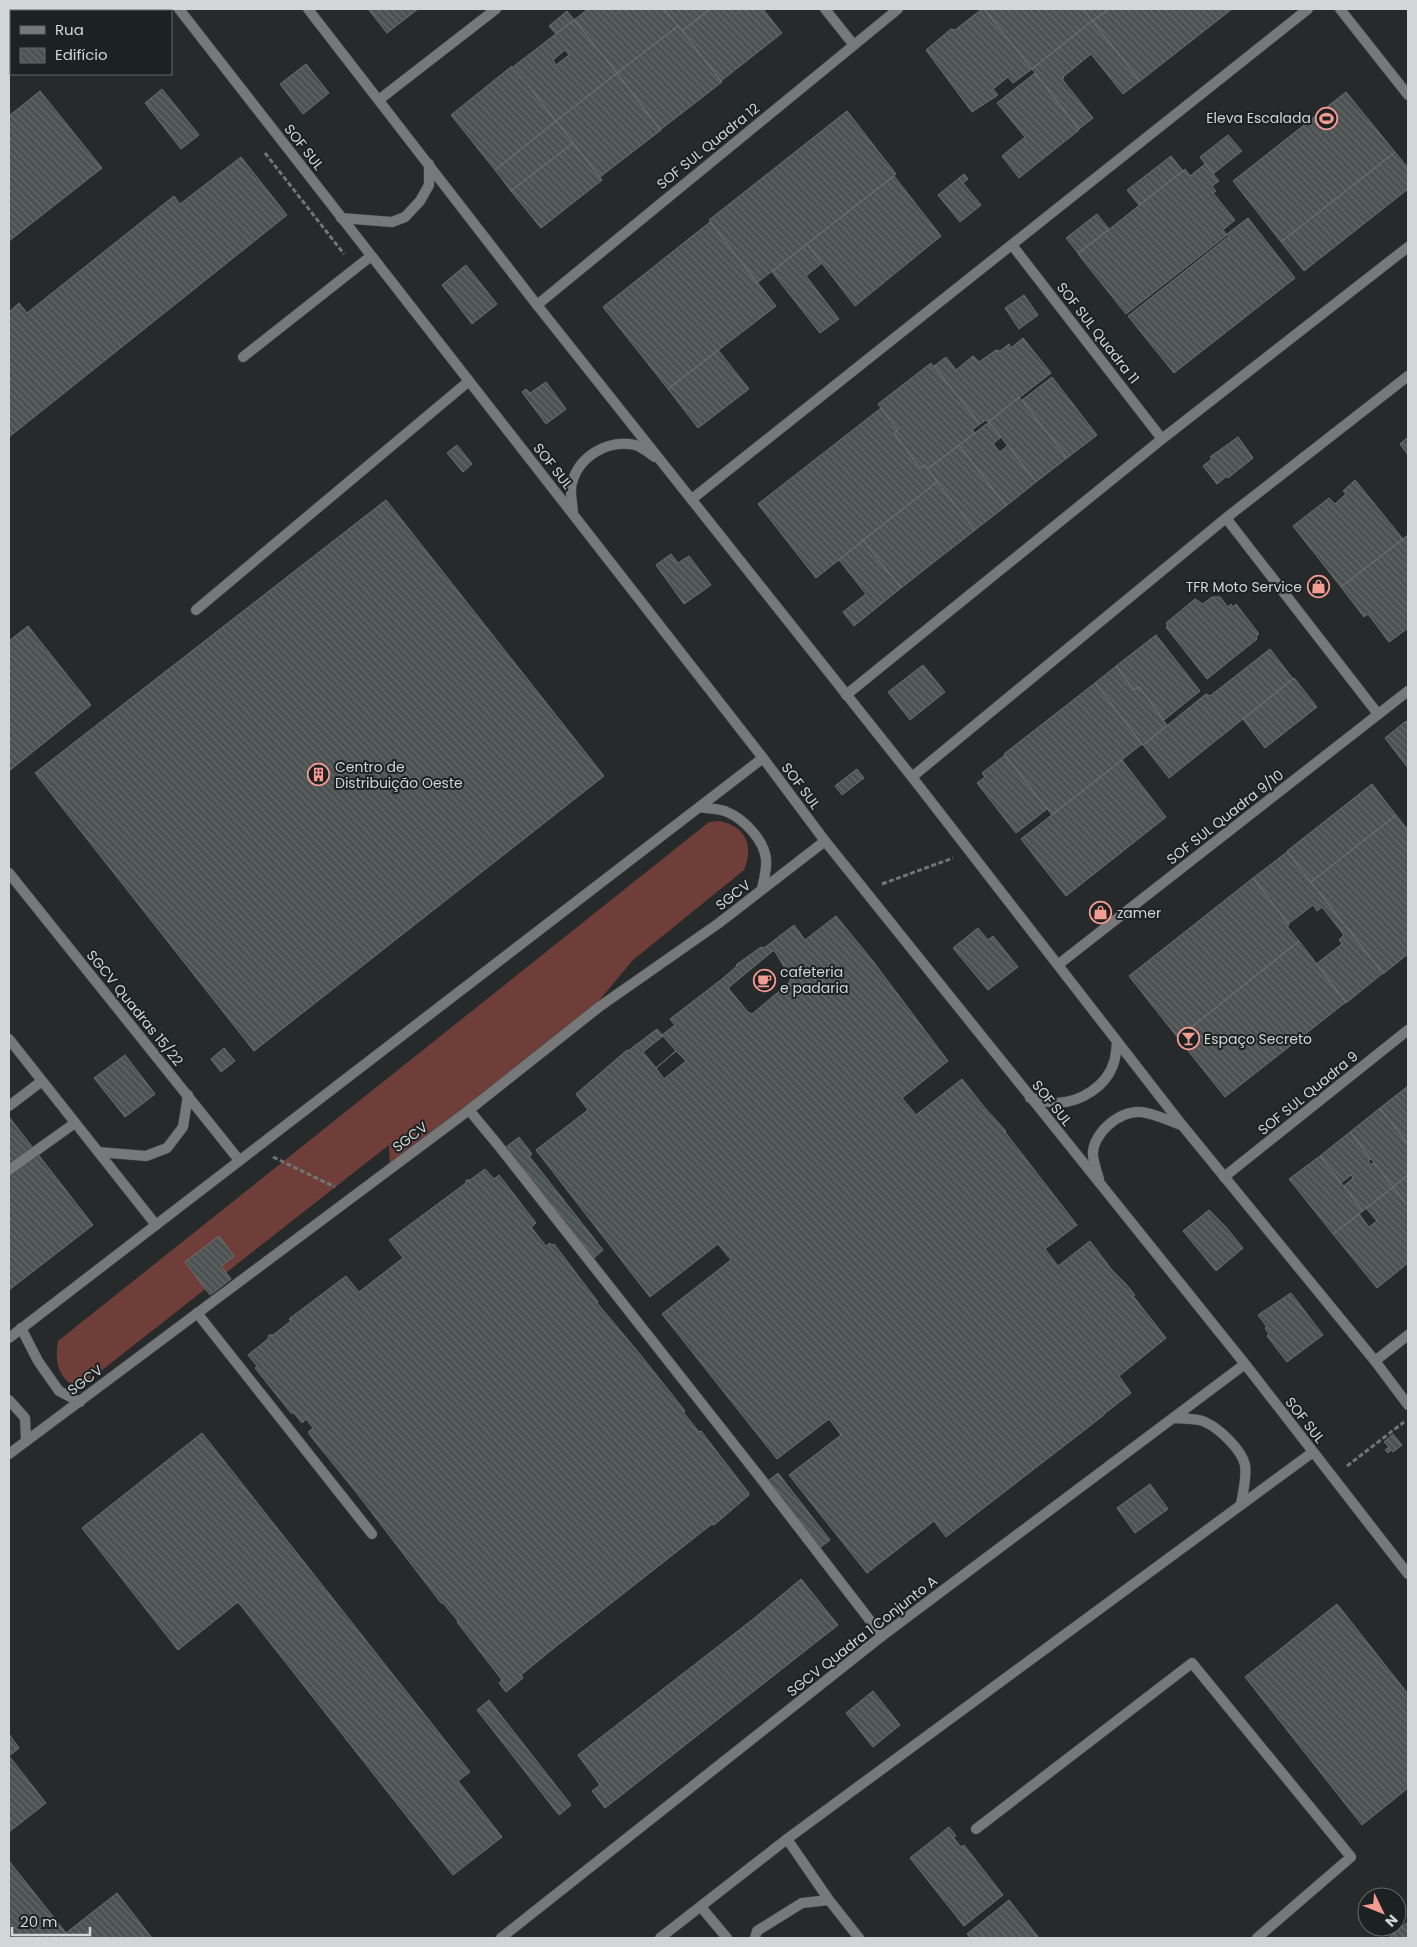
<svg xmlns="http://www.w3.org/2000/svg" width="1417" height="1947" font-family="Poppins,sans-serif">
  <style>
    .grass { fill: #703e39 }
    .building { fill: url(#building-back-hatch); stroke: #6b7071; fill-rule: evenodd }
    .lines { fill: none; stroke-linecap: round; stroke-linejoin: round }
    .service-casing { stroke: #424646; stroke-width: 11 }
    .tertiary-casing { stroke: #424646; stroke-width: 11 }
    .path { stroke: #717576; stroke-width: 3; stroke-dasharray: 5 2.5; stroke-linecap: butt }
    .service { stroke: #767879; stroke-width: 10 }
    .tertiary { stroke: #767879; stroke-width: 10 }
    .labels { text-anchor: middle; dominant-baseline: central; stroke-width: 4; stroke-linejoin: round; paint-order: stroke }
    .poi-label { font-size: 14px; fill: #d3d6d6; stroke: #1c2121; text-anchor: start }
    .street-label { font-size: 14px; fill: #d3d6d6; stroke: #1c2121 }
  </style>
  <defs>
    <pattern id="building-back-hatch" width="6" height="6" patternUnits="userSpaceOnUse" patternTransform="scale(1.25)"><rect width="6" height="6" fill="#4c5152"/><path d="M-1 5l2 2M0 0l6 6M5-1l2 2" fill="none" stroke="#65696a"/></pattern>
  </defs>
  <rect width="100%" height="100%" fill="#262a2b"/>
  <path class="grass" d="M 720,821 C 746,827 754,845 744,870 L 633,960 L 597,1003 L 390,1166 L 389,1145 L 97,1374 L 81,1389 C 59,1381 54,1363 58,1341 L 709,822 Z"/>
  <path class="building" d="M 368,9 L 418,9 L 387,33 Z
    M 588,9 L 664,9 L 678,26 L 617,73 L 574,20 Z
    M 664,9 L 710,9 L 682,31 Z
    M 710,9 L 763,9 L 782,33 L 721,81 L 682,31 Z
    M 982,9 L 984,9 L 1032,69 L 1013,83 L 1008,77 L 993,89 L 998,95 L 972,112 L 926,50 L 951,29 L 955,30 Z
    M 984,9 L 1083,9 L 1092,21 L 1032,69 Z
    M 1083,9 L 1109,9 L 1093,21 Z
    M 1109,9 L 1232,9 L 1140,81 L 1093,21 Z
    M 567,11 L 574,20 L 556,34 L 549,26 Z
    M 574,20 L 617,73 L 556,121 L 514,66 ZM 565,50 L 569,55 L 556,65 L 553,60 Z
    M 1092,21 L 1140,81 L 1123,94 L 1091,54 L 1063,77 L 1064,78 L 1062,79 L 1093,118 L 1079,129 L 1032,69 Z
    M 678,26 L 722,82 L 660,130 L 617,73 Z
    M 306,64 L 329,93 L 303,114 L 280,84 Z
    M 512,66 L 556,121 L 495,170 L 451,115 Z
    M 617,73 L 661,130 L 600,177 L 556,121 Z
    M 1035,73 L 1079,130 L 1019,178 L 1002,156 L 1025,137 L 997,103 Z
    M 162,89 L 199,135 L 181,149 L 145,103 Z
    M 40,91 L 102,168 L 9,241 L 9,116 Z
    M 1346,92 L 1395,152 L 1281,242 L 1233,181 Z
    M 847,111 L 896,174 L 757,283 L 709,220 Z
    M 556,121 L 573,143 L 511,191 L 495,170 Z
    M 1228,135 L 1242,151 L 1213,174 L 1200,157 Z
    M 573,143 L 602,180 L 541,228 L 511,191 Z
    M 1395,152 L 1408,168 L 1408,189 L 1304,271 L 1281,242 Z
    M 1171,156 L 1183,171 L 1139,205 L 1127,190 Z
    M 241,157 L 287,215 L 9,437 L 9,312 L 19,303 L 27,313 L 174,196 L 180,204 Z
    M 1205,164 L 1219,181 L 1212,186 L 1216,191 L 1213,193 L 1235,220 L 1223,230 L 1227,235 L 1126,314 L 1078,254 L 1185,169 L 1190,176 Z
    M 964,174 L 968,179 L 963,183 L 981,205 L 960,222 L 938,195 Z
    M 894,176 L 941,236 L 855,306 L 807,244 Z
    M 1097,214 L 1109,229 L 1078,253 L 1066,238 Z
    M 1248,218 L 1295,278 L 1174,373 L 1128,316 L 1229,236 L 1227,234 Z
    M 710,222 L 776,306 L 668,389 L 603,307 Z
    M 807,244 L 822,263 L 806,276 L 839,319 L 820,333 L 772,272 Z
    M 466,265 L 497,304 L 472,324 L 442,285 Z
    M 1024,295 L 1038,315 L 1019,329 L 1005,308 Z
    M 1023,338 L 1051,373 L 988,422 L 986,420 L 980,424 L 934,366 L 946,357 L 956,370 L 973,356 L 979,362 L 996,350 L 1000,351 L 1009,344 L 1011,348 Z
    M 718,350 L 749,389 L 698,428 L 668,389 Z
    M 931,363 L 980,424 L 972,430 L 975,433 L 928,469 L 925,465 L 920,468 L 894,433 L 898,430 L 878,404 Z
    M 1052,377 L 1097,435 L 1067,458 L 1022,400 Z
    M 546,382 L 566,409 L 546,424 L 522,392 L 526,389 L 530,393 Z
    M 1019,397 L 1067,458 L 1036,482 L 989,422 Z
    M 881,408 L 898,430 L 894,433 L 920,468 L 925,465 L 937,482 L 816,578 L 758,504 Z
    M 989,422 L 1001,437 L 993,444 L 1000,452 L 1008,445 L 1036,482 L 1006,506 L 959,445 Z
    M 1238,437 L 1253,458 L 1228,478 L 1227,476 L 1217,484 L 1203,466 L 1212,459 L 1210,457 Z
    M 1408,437 L 1408,455 L 1400,444 Z
    M 457,445 L 472,464 L 463,472 L 447,453 Z
    M 959,445 L 1006,506 L 975,530 L 927,469 Z
    M 1355,480 L 1403,539 L 1341,587 L 1293,526 L 1329,498 L 1335,504 L 1346,494 L 1343,491 Z
    M 937,482 L 975,530 L 901,588 L 863,540 Z
    M 386,500 L 604,776 L 254,1051 L 35,773 Z
    M 1408,535 L 1408,628 L 1389,642 L 1368,614 L 1364,617 L 1341,587 Z
    M 863,540 L 901,588 L 854,626 L 843,612 L 866,594 L 839,560 Z
    M 671,554 L 678,563 L 689,556 L 711,585 L 684,604 L 656,565 Z
    M 1212,597 L 1220,597 L 1228,607 L 1231,604 L 1233,607 L 1236,604 L 1259,634 L 1256,636 L 1257,639 L 1207,679 L 1166,627 L 1168,626 L 1166,623 L 1195,599 L 1203,604 Z
    M 28,626 L 91,705 L 9,771 L 9,641 Z
    M 1156,635 L 1200,691 L 1164,720 L 1139,687 L 1134,690 L 1116,666 Z
    M 1270,649 L 1293,679 L 1169,778 L 1143,745 L 1206,694 L 1210,696 Z
    M 923,665 L 945,692 L 910,720 L 888,692 Z
    M 1116,666 L 1134,690 L 1139,687 L 1167,725 L 1143,745 L 1095,683 Z
    M 1294,678 L 1317,707 L 1265,748 L 1243,719 Z
    M 1095,683 L 1142,744 L 1052,815 L 1004,754 Z
    M 1406,721 L 1408,725 L 1408,768 L 1385,738 Z
    M 1005,755 L 1047,809 L 1016,833 L 977,783 L 985,777 L 982,773 Z
    M 1122,760 L 1166,817 L 1066,896 L 1021,839 Z
    M 857,769 L 864,778 L 842,795 L 835,786 Z
    M 1372,784 L 1396,815 L 1311,882 L 1287,851 Z
    M 1396,815 L 1408,830 L 1408,954 L 1383,974 L 1311,882 Z
    M 1287,852 L 1383,973 L 1346,1003 L 1316,964 L 1342,944 L 1339,940 L 1344,935 L 1322,907 L 1317,911 L 1313,905 L 1288,924 L 1253,878 Z
    M 1253,878 L 1289,925 L 1287,926 L 1299,941 L 1178,1038 L 1129,976 Z
    M 836,916 L 872,960 L 948,1061 L 902,1098 L 916,1115 L 962,1079 L 984,1107 L 1006,1131 L 1005,1132 L 1077,1225 L 1045,1249 L 1058,1266 L 1090,1241 L 1112,1270 L 1126,1284 L 1135,1295 L 1133,1296 L 1166,1338 L 1119,1376 L 1131,1393 L 1104,1414 L 1104,1415 L 946,1537 L 934,1521 L 867,1573 L 789,1475 L 841,1435 L 829,1419 L 777,1459 L 662,1314 L 731,1260 L 718,1244 L 650,1297 L 536,1150 L 588,1110 L 576,1094 L 627,1050 L 628,1051 L 657,1029 L 662,1035 L 675,1025 L 670,1019 L 722,979 L 737,966 L 736,965 L 761,947 L 764,948 L 794,925 L 805,940 Z
    M 978,928 L 988,940 L 993,936 L 1018,967 L 988,990 L 953,948 Z
    M 1299,941 L 1346,1002 L 1225,1097 L 1178,1038 Z
    M 774,950 L 791,978 L 789,983 L 752,1014 L 748,1012 L 728,988 Z
    M 663,1036 L 676,1051 L 656,1068 L 643,1052 Z
    M 224,1048 L 235,1061 L 221,1072 L 211,1059 Z
    M 676,1051 L 686,1061 L 664,1079 L 656,1068 Z
    M 125,1055 L 155,1094 L 125,1117 L 94,1078 Z
    M 1408,1086 L 1408,1144 L 1380,1108 Z
    M 1380,1108 L 1408,1144 L 1408,1175 L 1393,1187 L 1350,1132 Z
    M 9,1117 L 93,1225 L 9,1290 Z
    M 1350,1132 L 1371,1159 L 1368,1161 L 1371,1165 L 1374,1162 L 1393,1187 L 1363,1211 L 1344,1186 L 1353,1178 L 1351,1175 L 1341,1183 L 1320,1156 Z
    M 519,1137 L 532,1154 L 529,1156 L 603,1250 L 594,1258 L 506,1147 Z
    M 1320,1156 L 1363,1211 L 1333,1234 L 1289,1179 Z
    M 485,1169 L 494,1179 L 499,1175 L 536,1223 L 531,1227 L 546,1246 L 550,1243 L 552,1245 L 554,1244 L 598,1302 L 597,1303 L 639,1353 L 685,1411 L 683,1412 L 699,1432 L 701,1431 L 748,1492 L 749,1495 L 714,1525 L 712,1524 L 554,1648 L 521,1675 L 523,1678 L 506,1692 L 499,1683 L 502,1680 L 457,1622 L 458,1621 L 443,1603 L 441,1603 L 356,1492 L 309,1434 L 309,1431 L 313,1428 L 306,1419 L 302,1423 L 294,1413 L 291,1413 L 255,1368 L 257,1366 L 248,1355 L 268,1339 L 269,1335 L 273,1335 L 291,1321 L 289,1319 L 346,1276 L 359,1292 L 403,1258 L 389,1240 L 466,1183 L 466,1180 L 470,1180 Z
    M 1408,1175 L 1408,1206 L 1393,1187 Z
    M 1393,1187 L 1408,1206 L 1408,1263 L 1377,1288 L 1333,1234 L 1359,1214 L 1369,1227 L 1377,1221 L 1366,1208 Z
    M 1209,1210 L 1225,1226 L 1243,1248 L 1216,1271 L 1183,1231 Z
    M 219,1236 L 234,1256 L 221,1266 L 231,1279 L 210,1295 L 185,1262 Z
    M 1291,1293 L 1323,1335 L 1287,1362 L 1267,1336 L 1269,1334 L 1265,1328 L 1267,1327 L 1258,1315 Z
    M 202,1433 L 470,1772 L 458,1781 L 502,1837 L 453,1875 L 238,1602 L 178,1650 L 82,1528 Z
    M 1393,1434 L 1402,1445 L 1393,1452 L 1391,1450 L 1388,1453 L 1385,1450 L 1389,1447 L 1384,1442 Z
    M 778,1473 L 830,1540 L 821,1547 L 768,1481 Z
    M 1150,1484 L 1168,1509 L 1135,1533 L 1117,1508 Z
    M 801,1579 L 838,1625 L 605,1808 L 592,1791 L 600,1785 L 578,1755 L 752,1620 Z
    M 1337,1604 L 1408,1694 L 1408,1788 L 1362,1825 L 1245,1677 Z
    M 873,1691 L 900,1725 L 873,1747 L 846,1713 Z
    M 489,1700 L 571,1805 L 559,1815 L 477,1710 Z
    M 9,1734 L 19,1748 L 9,1756 L 46,1803 L 9,1832 Z
    M 949,1827 L 956,1836 L 953,1837 L 961,1847 L 964,1845 L 1003,1895 L 964,1926 L 910,1858 Z
    M 9,1861 L 66,1933 L 117,1893 L 152,1938 L 9,1938 Z
    M 1009,1900 L 1039,1938 L 971,1938 L 967,1934 Z
    M 1408,1922 L 1408,1938 L 1388,1938 Z"/>
  <g class="lines">
    <defs>
      <path id="service" d="M 825,9 L 853,44
        M 1340,9 L 1408,95
        M 15,11 L 18,9
        M 380,99 L 496,9
        M 1012,245 L 1162,439
        M 537,305 L 898,9
        M 243,357 L 371,256
        M 692,499 L 1308,9
        M 1226,518 L 1378,714
        M 196,610 L 469,381
        M 846,695 L 1162,439 L 1408,247
        M 912,777 L 1226,518 L 1408,376
        M 9,873 L 239,1160
        M 1059,964 L 1408,691
        M 9,1039 L 156,1225
        M 9,1106 L 42,1081
        M 469,1110 L 498,1145 L 762,1480 L 882,1636
        M 98,1152 L 146,1156 L 167,1148 L 183,1127 L 188,1095
        M 9,1170 L 75,1123
        M 1224,1177 L 1408,1030
        M 197,1313 L 372,1534
        M 1375,1361 L 1408,1335
        M 976,1829 L 1192,1663 L 1351,1857 L 1257,1938
        M 787,1839 L 829,1900 L 859,1938
        M 701,1907 L 727,1938
        M 755,1938 L 757,1931 L 802,1903 L 829,1900"/>
      <path id="tertiary" d="M 179,9 L 763,758 L 825,841 L 1245,1364 L 1408,1574
        M 308,9 L 537,305 L 912,777 L 1182,1125 L 1375,1361 L 1408,1405
        M 341,218 L 392,222 L 405,217 L 420,201 L 429,185 L 429,164
        M 573,514 C 573,505 569,492 572,483 C 579,456 608,439 635,445 C 642,447 649,453 655,457
        M 700,807 C 709,809 720,808 727,812 C 744,819 764,840 766,859 C 767,869 764,879 762,889
        M 1030,1098 C 1039,1099 1049,1103 1057,1103 C 1081,1102 1107,1086 1114,1062 C 1116,1056 1116,1049 1117,1043
        M 1099,1179 C 1097,1172 1094,1164 1093,1156 C 1091,1135 1119,1110 1140,1112 C 1153,1113 1168,1120 1181,1125
        M 21,1328 L 38,1361 L 59,1391 L 80,1402
        M 9,1338 L 763,758
        M 9,1400 L 25,1418 L 26,1440
        M 1174,1418 C 1183,1419 1197,1418 1205,1422 C 1219,1428 1242,1450 1245,1465 C 1247,1477 1243,1492 1241,1504
        M 9,1454 L 469,1110 L 599,1007 L 719,923 L 825,841
        M 501,1938 L 882,1636 L 1245,1364
        M 660,1938 L 787,1839 L 1313,1452"/>
    </defs>
    <use href="#service" class="service-casing"/>
    <use href="#tertiary" class="tertiary-casing"/>
    <path class="path" d="M 155,9 L 157,11
      M 265,153 L 344,254
      M 882,884 L 953,858
      M 273,1157 L 335,1187
      M 1347,1466 L 1404,1422"/>
    <use href="#service" class="service"/>
    <use href="#tertiary" class="tertiary"/>
  </g>
  <defs>
    <symbol id="stadium-ring" viewBox="-11 -11 22 22"><circle r="9.5" fill="#1c2121" stroke="#f59c92" stroke-width="1.5"/><path d="M0-5a6.5 5 0 1 0 0 10a6.5 5 0 1 0 0-10ZM-3.5-1.8h7v3.6h-7Z" fill="#f59c92"/></symbol>
    <symbol id="shop-ring" viewBox="-11 -11 22 22"><circle r="9.5" fill="#1c2121" stroke="#f59c92" stroke-width="1.5"/><path d="M-5-2.5h2.3a2.7 3.5 0 0 1 5.4 0H5L5.5 6h-11ZM-1.5-2.5h3a1.5 2.3 0 0 0-3 0Z" fill="#f59c92"/></symbol>
    <symbol id="building-ring" viewBox="-11 -11 22 22"><circle r="9.5" fill="#1c2121" stroke="#f59c92" stroke-width="1.5"/><path d="M-4-6H4V6H1V3H-1V6H-4ZM-2.5-4.3h1.7v1.8h-1.7ZM.8-4.3h1.7v1.8H.8ZM-2.5-1h1.7V.8h-1.7ZM.8-1h1.7V.8H.8Z" fill="#f59c92"/></symbol>
    <symbol id="cafe-ring" viewBox="-11 -11 22 22"><circle r="9.5" fill="#1c2121" stroke="#f59c92" stroke-width="1.5"/><path d="M-5.5-4.5H6V0H3Q3 3.5 0 3.5H-2.5Q-5.5 3.5-5.5 0ZM3-3.2v2h1.7v-2ZM-6 4.5H4V6H-6Z" fill="#f59c92"/></symbol>
    <symbol id="bar-ring" viewBox="-11 -11 22 22"><circle r="9.5" fill="#1c2121" stroke="#f59c92" stroke-width="1.5"/><path d="M-6-5H6L.8 .8V4.5H3.5V6h-7V4.5H-.8V.8Z" fill="#f59c92"/></symbol>
  </defs>
  <g fill-rule="evenodd">
    <use href="#stadium-ring" x="1314" y="106" width="25" height="25"/>
    <use href="#shop-ring" x="1306" y="574" width="25" height="25"/>
    <use href="#building-ring" x="306" y="762" width="25" height="25"/>
    <use href="#shop-ring" x="1088" y="900" width="25" height="25"/>
    <use href="#cafe-ring" x="752" y="968" width="25" height="25"/>
    <use href="#bar-ring" x="1176" y="1026" width="25" height="25"/>
  </g>
  <g class="labels">
    <g class="poi-label">
      <text x="1311" y="118" text-anchor="end">Eleva Escalada</text>
      <text x="1302" y="587" text-anchor="end">TFR Moto Service</text>
      <text x="335" y="767">Centro de<tspan x="335" dy="16">Distribuição Oeste</tspan></text>
      <text x="1117" y="913">zamer</text>
      <text x="780" y="972">cafeteria<tspan x="780" dy="16">e padaria</tspan></text>
      <text x="1204" y="1039">Espaço Secreto</text>
    </g>
    <g class="street-label">
      <text transform="translate(708 146) rotate(-39)">SOF SUL Quadra 12</text>
      <text transform="translate(304 147) rotate(52)">SOF SUL</text>
      <text transform="translate(1098 333) rotate(52)">SOF SUL Quadra 11</text>
      <text transform="translate(553 466) rotate(52)">SOF SUL</text>
      <text transform="translate(801 786) rotate(53)">SOF SUL</text>
      <text transform="translate(1225 817) rotate(-38)">SOF SUL Quadra 9/10</text>
      <text transform="translate(733 895) rotate(-38)">SGCV</text>
      <text transform="translate(135 1008) rotate(51)">SGCV Quadras 15/22</text>
      <text transform="translate(1308 1093) rotate(-39)">SOF SUL Quadra 9</text>
      <text transform="translate(1052 1103) rotate(51)">SOF SUL</text>
      <text transform="translate(410 1137) rotate(-37)">SGCV</text>
      <text transform="translate(85 1380) rotate(-37)">SGCV</text>
      <text transform="translate(1305 1420) rotate(52)">SOF SUL</text>
      <text transform="translate(862 1636) rotate(-38)">SGCV Quadra 1 Conjunto A</text>
    </g>
  </g>
  <rect width="1417" height="1947" fill="none" stroke="#d3d6d6" stroke-width="20"/>
  <rect x="10" y="10" width="162" height="65" fill="#1c2121" stroke="#656969"/>
  <rect x="20" y="26" width="25" height="8" fill="#767879" stroke="#656969"/>
  <text x="55" y="35" font-size="15" fill="#d3d6d6">Rua</text>
  <rect x="20" y="48" width="25" height="15" fill="url(#building-back-hatch)" stroke="#656969"/>
  <text x="55" y="60" font-size="15" fill="#d3d6d6">Edifício</text>
  <g transform="translate(1382 1912) rotate(133)"><circle r="24" fill="#1c2121" stroke="#656969"/>
  <path d="M0-4L9 19L0 12L-9 19Z" fill="#f59c92"/>
  <text y="-8" font-size="14" font-weight="bold" text-anchor="middle" fill="#d3d6d6">N</text>
  </g>
  <path d="M12 1927v8h78v-8" fill="none" stroke="#d3d6d6" stroke-width="2.5"/>
  <text x="20" y="1927" font-size="15" fill="#d3d6d6" stroke="#1c2121" stroke-width="4" paint-order="stroke">20 m</text>
</svg>
